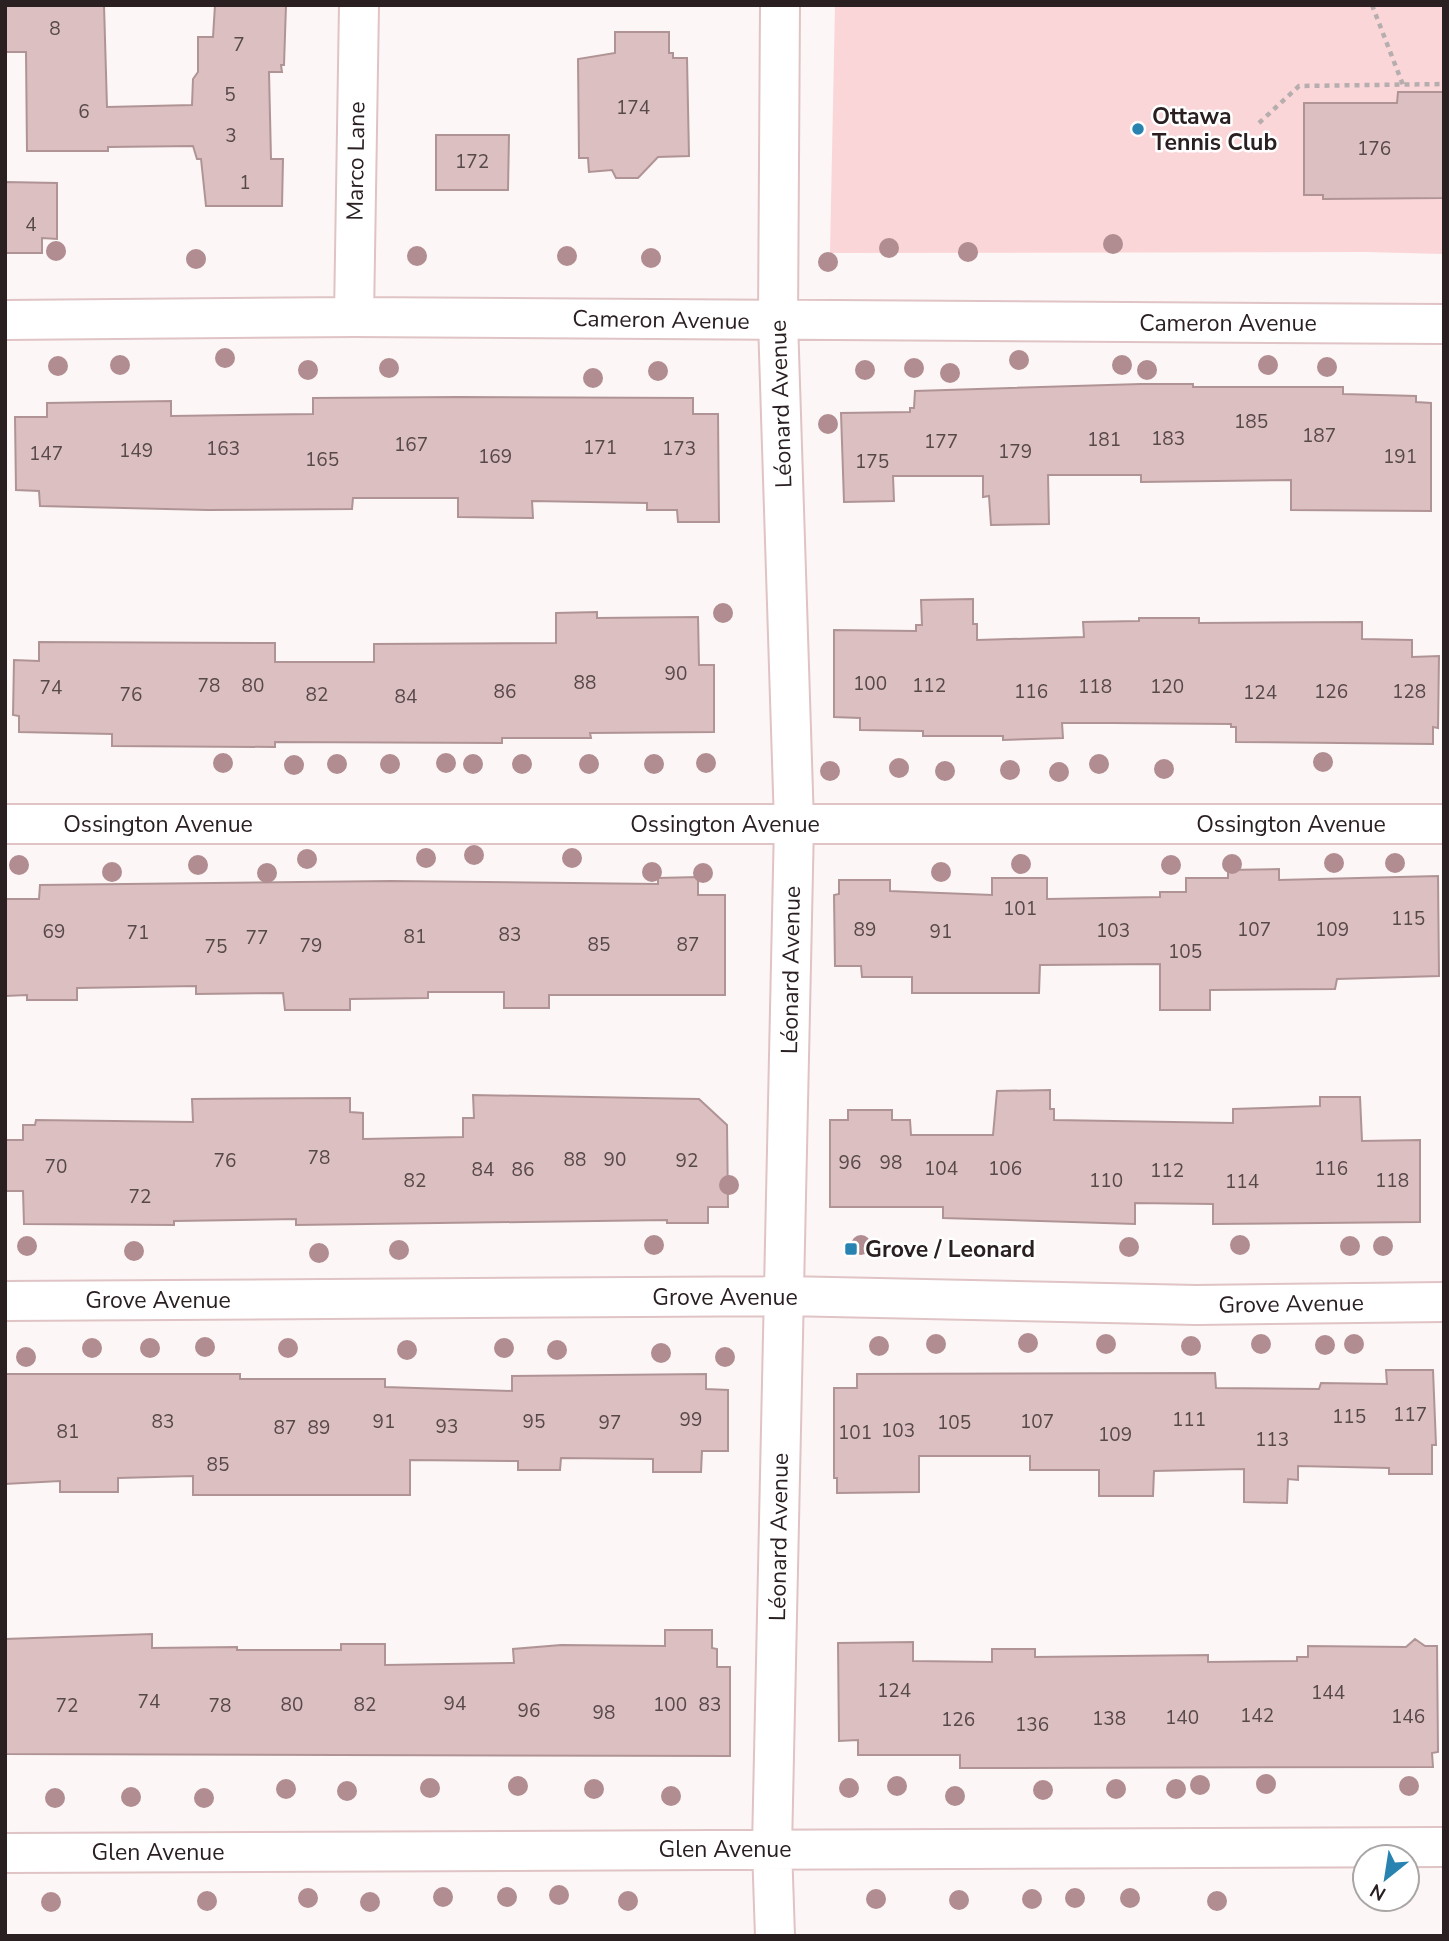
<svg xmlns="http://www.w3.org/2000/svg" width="1449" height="1941" font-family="'Nunito Sans',sans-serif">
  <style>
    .green { fill: #fbd6d8 }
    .building { fill: #dcbfc0; stroke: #b09495; stroke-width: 2 }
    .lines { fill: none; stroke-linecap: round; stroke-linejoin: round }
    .minor-casing { stroke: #e0c3c4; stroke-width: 42 }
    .path { stroke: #b6aeae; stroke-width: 4.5; stroke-dasharray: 5 5; stroke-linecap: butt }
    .minor { stroke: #fff; stroke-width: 38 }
    .tree { fill: #b18c90 }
    .poi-dot { fill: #2983b1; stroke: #fff; stroke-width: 2.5 }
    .labels { text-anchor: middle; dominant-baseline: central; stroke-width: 5; stroke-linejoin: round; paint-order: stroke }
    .number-label { font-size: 19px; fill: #574849 }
    .poi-label { font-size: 23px; font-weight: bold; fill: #2b2021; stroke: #fff; text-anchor: start }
    .street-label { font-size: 23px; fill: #2b2021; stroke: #fff }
  </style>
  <rect width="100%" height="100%" fill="#fcf6f6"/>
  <path class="green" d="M 835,5 L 1444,5 L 1444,254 L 1365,252 L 830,253 Z"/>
  <path class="building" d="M 5,5 L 104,5 L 107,107 L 192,105 L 193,79 L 198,72 L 198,37 L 213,37 L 215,5 L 286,5 L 284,65 L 281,65 L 282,72 L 269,72 L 271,159 L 283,159 L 282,206 L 206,206 L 201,159 L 197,159 L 193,146 L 108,147 L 108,151 L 27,151 L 26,52 L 5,52 Z
    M 615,32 L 669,32 L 669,53 L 673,53 L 673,58 L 687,58 L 689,156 L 658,157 L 638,178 L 616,178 L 612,170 L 589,172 L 588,158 L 579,158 L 578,59 L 615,53 Z
    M 1398,92 L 1444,92 L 1444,198 L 1323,199 L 1323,195 L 1304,195 L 1304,103 L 1397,103 Z
    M 436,135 L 509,135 L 508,190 L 436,190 Z
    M 5,182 L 57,183 L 57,239 L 42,238 L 42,253 L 5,253 Z
    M 1141,384 L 1193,384 L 1193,387 L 1343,387 L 1343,394 L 1416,396 L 1416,402 L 1431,403 L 1431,511 L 1291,510 L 1291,480 L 1141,482 L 1141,475 L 1048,475 L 1049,524 L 991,525 L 989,496 L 983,497 L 983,476 L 893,476 L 894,501 L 844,502 L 841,413 L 910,412 L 910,408 L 914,408 L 915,391 Z
    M 458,397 L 693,398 L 693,414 L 718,414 L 719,522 L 678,522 L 677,510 L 647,510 L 647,503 L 532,501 L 533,518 L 458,517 L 458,498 L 353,498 L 352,509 L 208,510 L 40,506 L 39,491 L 16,490 L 15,417 L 47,417 L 47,403 L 171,401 L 171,416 L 313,414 L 313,398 Z
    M 973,599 L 973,624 L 977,624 L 977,640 L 1084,637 L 1083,622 L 1139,621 L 1139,618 L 1199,618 L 1199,623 L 1362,622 L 1362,639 L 1412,640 L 1412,657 L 1439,656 L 1438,728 L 1433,727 L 1433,744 L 1236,742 L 1236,727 L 1231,727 L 1231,724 L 1112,723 L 1062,723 L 1063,738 L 1003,740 L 1003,736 L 923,736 L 923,731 L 860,730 L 860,718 L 834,717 L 834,630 L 916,631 L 916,625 L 922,625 L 921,600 Z
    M 597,612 L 597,618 L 698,617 L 699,665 L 714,665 L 714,732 L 590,733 L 591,738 L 502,738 L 502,743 L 275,742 L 275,747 L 112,746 L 112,734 L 19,732 L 19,716 L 13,715 L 14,660 L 39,661 L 39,642 L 275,643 L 275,662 L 374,662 L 374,644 L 556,643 L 556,613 Z
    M 1279,869 L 1279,880 L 1438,876 L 1439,976 L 1337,979 L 1335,989 L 1210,990 L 1210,1010 L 1160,1010 L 1160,964 L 1040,965 L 1039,993 L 912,993 L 912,977 L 862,977 L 861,966 L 835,966 L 834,895 L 839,894 L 839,880 L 890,880 L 890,891 L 992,895 L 992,878 L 1047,878 L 1047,899 L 1160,897 L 1160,892 L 1186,892 L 1186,878 L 1228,878 L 1228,870 Z
    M 698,877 L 698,895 L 725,895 L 725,995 L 549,995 L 549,1008 L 504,1008 L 504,992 L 428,992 L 428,998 L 350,999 L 350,1010 L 285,1010 L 283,993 L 196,994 L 196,986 L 77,988 L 77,1000 L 27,1000 L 27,995 L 5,996 L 5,899 L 39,899 L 40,885 L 391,881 L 658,884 L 658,878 Z
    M 1050,1090 L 1050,1109 L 1054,1109 L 1054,1120 L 1233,1123 L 1233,1109 L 1320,1106 L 1320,1097 L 1360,1097 L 1362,1141 L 1420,1140 L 1420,1222 L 1213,1224 L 1213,1204 L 1135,1203 L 1135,1224 L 943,1218 L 943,1207 L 830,1207 L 830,1120 L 848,1120 L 848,1110 L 892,1110 L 892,1120 L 910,1120 L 911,1135 L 993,1135 L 997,1091 Z
    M 473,1095 L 699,1099 L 727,1125 L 728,1207 L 708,1207 L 708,1223 L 667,1223 L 667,1220 L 296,1225 L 296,1219 L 174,1221 L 174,1225 L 24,1224 L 23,1191 L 5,1191 L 5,1140 L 23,1140 L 23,1125 L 35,1125 L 36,1120 L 193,1122 L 192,1099 L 350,1098 L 350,1112 L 363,1113 L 363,1139 L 463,1137 L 463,1118 L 474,1118 Z
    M 1386,1370 L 1433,1370 L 1436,1445 L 1432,1445 L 1432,1474 L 1389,1474 L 1389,1468 L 1298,1466 L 1298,1480 L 1288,1479 L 1287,1503 L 1244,1502 L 1244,1469 L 1154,1471 L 1153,1496 L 1099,1496 L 1099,1470 L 1030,1470 L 1030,1456 L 919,1456 L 919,1492 L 837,1493 L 837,1478 L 834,1478 L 834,1388 L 857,1388 L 857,1374 L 1215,1373 L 1216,1388 L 1319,1389 L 1321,1383 L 1387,1384 Z
    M 5,1374 L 240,1374 L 240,1379 L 385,1379 L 385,1387 L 512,1391 L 512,1376 L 706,1374 L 706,1389 L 728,1390 L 728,1451 L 702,1451 L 701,1472 L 653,1472 L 653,1459 L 561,1458 L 560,1470 L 518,1470 L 518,1461 L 410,1460 L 410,1495 L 193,1495 L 193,1476 L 118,1478 L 118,1492 L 60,1492 L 60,1481 L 5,1484 Z
    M 665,1630 L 712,1630 L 712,1648 L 717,1649 L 717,1667 L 730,1667 L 730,1756 L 5,1754 L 5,1639 L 152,1634 L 152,1648 L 237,1647 L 237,1650 L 341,1650 L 341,1644 L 385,1644 L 385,1665 L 514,1663 L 513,1649 L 561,1645 L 665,1646 Z
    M 1415,1639 L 1425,1646 L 1437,1646 L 1438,1752 L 1432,1753 L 1433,1767 L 960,1768 L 960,1755 L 858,1755 L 858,1740 L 839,1741 L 838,1643 L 913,1642 L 913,1661 L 992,1662 L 992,1649 L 1035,1649 L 1035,1657 L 1208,1655 L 1208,1662 L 1297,1661 L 1297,1657 L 1308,1657 L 1308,1646 L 1406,1647 Z"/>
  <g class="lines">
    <defs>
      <path id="minor" d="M 354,317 L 359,5
        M 5,320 L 354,317 L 1444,324
        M 5,824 L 1444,824
        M 5,1301 L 785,1296 L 1196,1305 L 1444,1302
        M 5,1853 L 1444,1847
        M 775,1936 L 772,1848 L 794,824 L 778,321 L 780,5"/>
    </defs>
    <use href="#minor" class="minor-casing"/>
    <path class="path" d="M 1372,5 L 1403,85
      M 1259,123 L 1299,86 L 1444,84"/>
    <use href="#minor" class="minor"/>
  </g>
  <g class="tree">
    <circle cx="1113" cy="244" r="10"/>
    <circle cx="889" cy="248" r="10"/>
    <circle cx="56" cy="251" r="10"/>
    <circle cx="968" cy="252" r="10"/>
    <circle cx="417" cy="256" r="10"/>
    <circle cx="567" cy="256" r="10"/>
    <circle cx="651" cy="258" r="10"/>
    <circle cx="196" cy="259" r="10"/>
    <circle cx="828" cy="262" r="10"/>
    <circle cx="225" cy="358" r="10"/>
    <circle cx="1019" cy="360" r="10"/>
    <circle cx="120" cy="365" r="10"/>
    <circle cx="1122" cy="365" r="10"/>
    <circle cx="1268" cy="365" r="10"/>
    <circle cx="58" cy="366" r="10"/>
    <circle cx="1327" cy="367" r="10"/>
    <circle cx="389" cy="368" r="10"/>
    <circle cx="914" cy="368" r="10"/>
    <circle cx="308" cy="370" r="10"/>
    <circle cx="865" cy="370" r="10"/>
    <circle cx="1147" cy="370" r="10"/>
    <circle cx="658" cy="371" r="10"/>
    <circle cx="950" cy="373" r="10"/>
    <circle cx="593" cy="378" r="10"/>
    <circle cx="828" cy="424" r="10"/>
    <circle cx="723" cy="613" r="10"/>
    <circle cx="1323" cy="762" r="10"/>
    <circle cx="223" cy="763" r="10"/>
    <circle cx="446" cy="763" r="10"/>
    <circle cx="706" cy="763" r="10"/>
    <circle cx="337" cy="764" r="10"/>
    <circle cx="390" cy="764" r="10"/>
    <circle cx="473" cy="764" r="10"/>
    <circle cx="522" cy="764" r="10"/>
    <circle cx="589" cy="764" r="10"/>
    <circle cx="654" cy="764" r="10"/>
    <circle cx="1099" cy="764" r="10"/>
    <circle cx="294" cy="765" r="10"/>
    <circle cx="899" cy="768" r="10"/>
    <circle cx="1164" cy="769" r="10"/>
    <circle cx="1010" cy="770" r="10"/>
    <circle cx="830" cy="771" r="10"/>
    <circle cx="945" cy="771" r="10"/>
    <circle cx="1059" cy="772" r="10"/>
    <circle cx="474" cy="855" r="10"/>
    <circle cx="426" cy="858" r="10"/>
    <circle cx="572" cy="858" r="10"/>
    <circle cx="307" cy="859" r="10"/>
    <circle cx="1334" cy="863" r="10"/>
    <circle cx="1395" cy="863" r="10"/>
    <circle cx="1021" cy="864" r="10"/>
    <circle cx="1232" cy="864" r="10"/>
    <circle cx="19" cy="865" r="10"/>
    <circle cx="198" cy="865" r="10"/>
    <circle cx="1171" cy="865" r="10"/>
    <circle cx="112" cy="872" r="10"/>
    <circle cx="652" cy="872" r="10"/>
    <circle cx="941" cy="872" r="10"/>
    <circle cx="267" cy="873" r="10"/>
    <circle cx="703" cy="873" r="10"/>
    <circle cx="729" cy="1185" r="10"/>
    <circle cx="654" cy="1245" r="10"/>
    <circle cx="861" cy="1245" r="10"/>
    <circle cx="1240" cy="1245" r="10"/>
    <circle cx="27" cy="1246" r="10"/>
    <circle cx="1350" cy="1246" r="10"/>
    <circle cx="1383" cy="1246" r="10"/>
    <circle cx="1129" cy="1247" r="10"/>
    <circle cx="399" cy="1250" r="10"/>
    <circle cx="134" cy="1251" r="10"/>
    <circle cx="319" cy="1253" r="10"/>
    <circle cx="1028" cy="1343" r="10"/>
    <circle cx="936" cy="1344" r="10"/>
    <circle cx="1106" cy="1344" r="10"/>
    <circle cx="1261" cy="1344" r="10"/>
    <circle cx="1354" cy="1344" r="10"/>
    <circle cx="1325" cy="1345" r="10"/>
    <circle cx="879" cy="1346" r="10"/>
    <circle cx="1191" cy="1346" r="10"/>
    <circle cx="205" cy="1347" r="10"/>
    <circle cx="92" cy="1348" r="10"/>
    <circle cx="150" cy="1348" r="10"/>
    <circle cx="288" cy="1348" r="10"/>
    <circle cx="504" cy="1348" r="10"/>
    <circle cx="407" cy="1350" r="10"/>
    <circle cx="557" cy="1350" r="10"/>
    <circle cx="661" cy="1353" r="10"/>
    <circle cx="26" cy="1357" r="10"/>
    <circle cx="725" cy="1357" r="10"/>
    <circle cx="1266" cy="1784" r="10"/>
    <circle cx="1200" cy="1785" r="10"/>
    <circle cx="518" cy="1786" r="10"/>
    <circle cx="897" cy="1786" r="10"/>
    <circle cx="1409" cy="1786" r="10"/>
    <circle cx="430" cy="1788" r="10"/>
    <circle cx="849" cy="1788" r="10"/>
    <circle cx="286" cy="1789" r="10"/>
    <circle cx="594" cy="1789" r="10"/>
    <circle cx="1116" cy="1789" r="10"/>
    <circle cx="1176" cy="1789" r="10"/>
    <circle cx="1043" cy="1790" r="10"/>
    <circle cx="347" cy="1791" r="10"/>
    <circle cx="671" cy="1796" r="10"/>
    <circle cx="955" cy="1796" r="10"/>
    <circle cx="131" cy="1797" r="10"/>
    <circle cx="55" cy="1798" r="10"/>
    <circle cx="204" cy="1798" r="10"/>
    <circle cx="559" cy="1895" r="10"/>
    <circle cx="443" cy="1897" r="10"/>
    <circle cx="507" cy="1897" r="10"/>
    <circle cx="308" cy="1898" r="10"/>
    <circle cx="1075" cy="1898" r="10"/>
    <circle cx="1130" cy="1898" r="10"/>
    <circle cx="876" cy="1899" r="10"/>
    <circle cx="1032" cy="1899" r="10"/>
    <circle cx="959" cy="1900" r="10"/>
    <circle cx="207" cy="1901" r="10"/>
    <circle cx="628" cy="1901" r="10"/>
    <circle cx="1217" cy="1901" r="10"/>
    <circle cx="51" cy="1902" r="10"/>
    <circle cx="370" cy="1902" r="10"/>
  </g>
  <g class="poi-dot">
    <circle cx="1138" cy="129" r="7"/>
    <rect x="844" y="1242" width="14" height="14" rx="3.5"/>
  </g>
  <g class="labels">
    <g class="number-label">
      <text x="55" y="29">8</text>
      <text x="239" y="45">7</text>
      <text x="230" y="95">5</text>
      <text x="633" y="108">174</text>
      <text x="84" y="112">6</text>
      <text x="231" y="136">3</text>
      <text x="1374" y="149">176</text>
      <text x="472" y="162">172</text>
      <text x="245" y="183">1</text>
      <text x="31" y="225">4</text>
      <text x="1251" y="422">185</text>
      <text x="1319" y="436">187</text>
      <text x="1168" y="439">183</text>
      <text x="1104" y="440">181</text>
      <text x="941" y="442">177</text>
      <text x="411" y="445">167</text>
      <text x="600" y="448">171</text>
      <text x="223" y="449">163</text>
      <text x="679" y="449">173</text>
      <text x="136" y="451">149</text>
      <text x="1015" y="452">179</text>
      <text x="46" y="454">147</text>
      <text x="495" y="457">169</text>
      <text x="1400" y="457">191</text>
      <text x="322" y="460">165</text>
      <text x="872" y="462">175</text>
      <text x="676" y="674">90</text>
      <text x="585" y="683">88</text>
      <text x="870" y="684">100</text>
      <text x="209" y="686">78</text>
      <text x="253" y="686">80</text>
      <text x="929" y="686">112</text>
      <text x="1095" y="687">118</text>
      <text x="1167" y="687">120</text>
      <text x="51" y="688">74</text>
      <text x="505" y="692">86</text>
      <text x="1031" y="692">116</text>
      <text x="1331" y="692">126</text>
      <text x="1409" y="692">128</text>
      <text x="1260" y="693">124</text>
      <text x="131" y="695">76</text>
      <text x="317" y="695">82</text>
      <text x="406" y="697">84</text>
      <text x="1020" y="909">101</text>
      <text x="1408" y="919">115</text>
      <text x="865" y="930">89</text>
      <text x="1254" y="930">107</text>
      <text x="1332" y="930">109</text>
      <text x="1113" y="931">103</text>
      <text x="54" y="932">69</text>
      <text x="941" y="932">91</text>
      <text x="138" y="933">71</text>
      <text x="510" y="935">83</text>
      <text x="415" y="937">81</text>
      <text x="257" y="938">77</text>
      <text x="599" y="945">85</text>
      <text x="688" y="945">87</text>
      <text x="311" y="946">79</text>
      <text x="216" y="947">75</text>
      <text x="1185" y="952">105</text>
      <text x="319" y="1158">78</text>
      <text x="575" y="1160">88</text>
      <text x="615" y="1160">90</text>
      <text x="225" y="1161">76</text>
      <text x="687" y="1161">92</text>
      <text x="850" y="1163">96</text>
      <text x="891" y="1163">98</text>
      <text x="56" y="1167">70</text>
      <text x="941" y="1169">104</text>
      <text x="1005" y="1169">106</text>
      <text x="1331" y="1169">116</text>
      <text x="483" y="1170">84</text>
      <text x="523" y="1170">86</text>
      <text x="1167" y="1171">112</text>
      <text x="415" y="1181">82</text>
      <text x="1106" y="1181">110</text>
      <text x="1392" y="1181">118</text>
      <text x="1242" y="1182">114</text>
      <text x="140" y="1197">72</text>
      <text x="1410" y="1415">117</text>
      <text x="1349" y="1417">115</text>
      <text x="691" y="1420">99</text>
      <text x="1189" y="1420">111</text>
      <text x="163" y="1422">83</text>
      <text x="384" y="1422">91</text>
      <text x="534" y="1422">95</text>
      <text x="1037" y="1422">107</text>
      <text x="610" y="1423">97</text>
      <text x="954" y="1423">105</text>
      <text x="447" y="1427">93</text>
      <text x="285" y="1428">87</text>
      <text x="319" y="1428">89</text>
      <text x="898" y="1431">103</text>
      <text x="68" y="1432">81</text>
      <text x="855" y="1433">101</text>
      <text x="1115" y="1435">109</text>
      <text x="1272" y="1440">113</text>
      <text x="218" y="1465">85</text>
      <text x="894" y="1691">124</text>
      <text x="1328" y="1693">144</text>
      <text x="149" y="1702">74</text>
      <text x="455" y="1704">94</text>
      <text x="292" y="1705">80</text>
      <text x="365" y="1705">82</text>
      <text x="670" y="1705">100</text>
      <text x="710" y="1705">83</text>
      <text x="67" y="1706">72</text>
      <text x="220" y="1706">78</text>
      <text x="529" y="1711">96</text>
      <text x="604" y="1713">98</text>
      <text x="1257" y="1716">142</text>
      <text x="1408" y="1717">146</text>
      <text x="1182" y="1718">140</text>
      <text x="1109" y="1719">138</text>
      <text x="958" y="1720">126</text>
      <text x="1032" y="1725">136</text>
    </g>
    <g class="poi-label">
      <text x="1152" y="116">Ottawa<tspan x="1152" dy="26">Tennis Club</tspan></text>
      <text x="865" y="1249">Grove / Leonard</text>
    </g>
    <g class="street-label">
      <text transform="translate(356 161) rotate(-89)">Marco Lane</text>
      <text transform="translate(661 320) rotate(1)">Cameron Avenue</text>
      <text x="1228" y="323">Cameron Avenue</text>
      <text transform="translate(781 404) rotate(-92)">Léonard Avenue</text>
      <text x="158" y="824">Ossington Avenue</text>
      <text x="725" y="824">Ossington Avenue</text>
      <text x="1291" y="824">Ossington Avenue</text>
      <text transform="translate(791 970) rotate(-89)">Léonard Avenue</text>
      <text x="725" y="1297">Grove Avenue</text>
      <text x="158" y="1300">Grove Avenue</text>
      <text transform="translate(1291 1304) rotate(-1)">Grove Avenue</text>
      <text transform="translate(779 1537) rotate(-89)">Léonard Avenue</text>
      <text x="725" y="1849">Glen Avenue</text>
      <text x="158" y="1852">Glen Avenue</text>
    </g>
  </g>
  <rect width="1449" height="1941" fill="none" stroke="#2b2021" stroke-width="14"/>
  <g transform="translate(1386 1878) rotate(210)"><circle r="33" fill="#ffffff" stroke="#aaa6a6" stroke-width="2"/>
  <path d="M0-5L12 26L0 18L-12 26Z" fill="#2983b1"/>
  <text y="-10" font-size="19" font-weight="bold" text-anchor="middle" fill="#2b2021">N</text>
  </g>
</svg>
